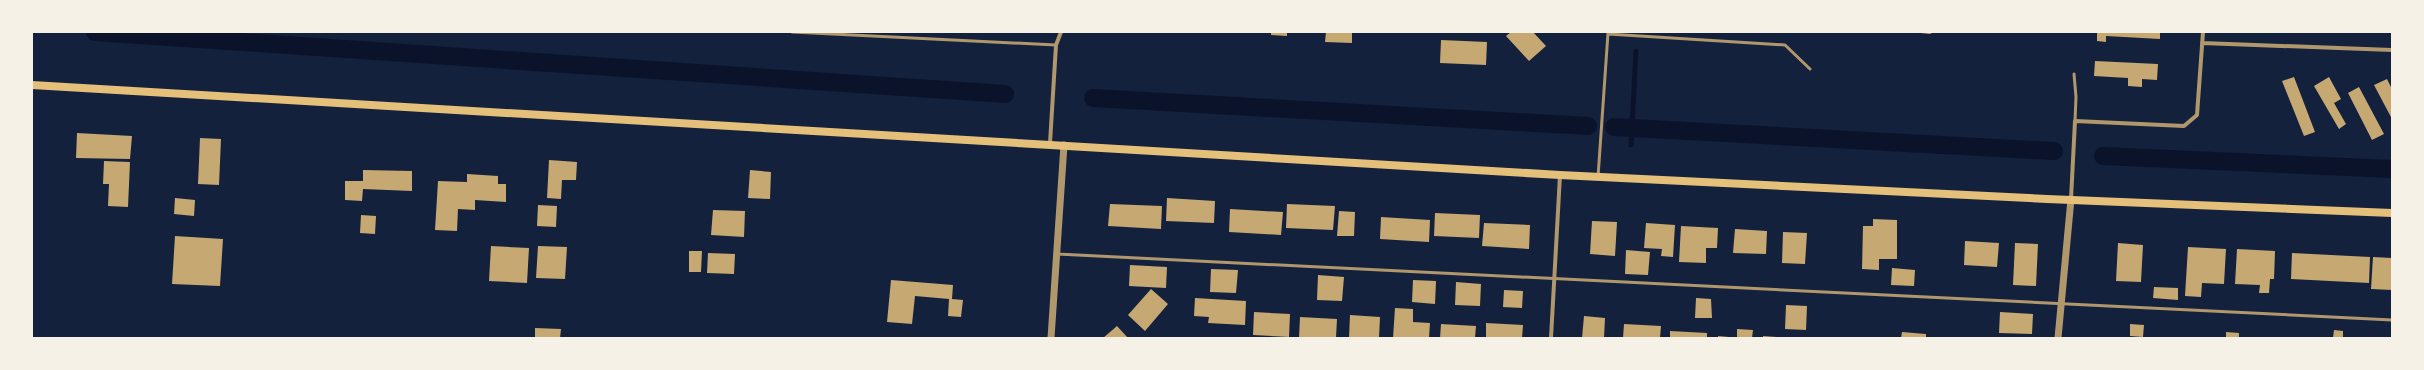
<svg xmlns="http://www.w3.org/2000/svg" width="2424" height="370" font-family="'Playfair Display',serif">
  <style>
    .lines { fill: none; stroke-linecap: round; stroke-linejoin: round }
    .stream { stroke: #0b132b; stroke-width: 5 }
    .canal { stroke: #0b132b; stroke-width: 18 }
    .building { fill: #c6a872 }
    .service { stroke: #b1986c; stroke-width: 3 }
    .minor { stroke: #b1986c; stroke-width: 4 }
    .tertiary { stroke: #b1986c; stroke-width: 7 }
    .secondary { stroke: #e5c07b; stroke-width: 8 }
  </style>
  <rect width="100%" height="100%" fill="#14213d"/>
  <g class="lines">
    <path class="stream" d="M 1631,145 L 1636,51"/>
    <path class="canal" d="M 95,32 L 1005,94
      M 1093,98 L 1588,126
      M 1614,127 L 2054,151
      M 2103,156 L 2392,169"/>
  </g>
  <path class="building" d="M 1271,32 L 1287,32 L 1287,36 L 1271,35 Z
    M 1326,32 L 1352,32 L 1352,43 L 1325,42 Z
    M 1511,32 L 1533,32 L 1546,46 L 1529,61 L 1506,36 Z
    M 1911,32 L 1934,32 L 1930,34 Z
    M 2097,32 L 2160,32 L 2160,39 L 2106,36 L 2106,42 L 2097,41 Z
    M 1441,40 L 1487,42 L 1486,65 L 1440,63 Z
    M 2095,61 L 2158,64 L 2157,80 L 2142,79 L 2142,87 L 2128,86 L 2128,78 L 2094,76 Z
    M 2294,77 L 2315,132 L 2304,136 L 2282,81 Z
    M 2329,77 L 2341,99 L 2334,103 L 2346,124 L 2339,129 L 2314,86 Z
    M 2387,79 L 2392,89 L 2392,119 L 2374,85 Z
    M 2359,87 L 2384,134 L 2372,140 L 2348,93 Z
    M 77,133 L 132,136 L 130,159 L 76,158 Z
    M 200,138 L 221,139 L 219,185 L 198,184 Z
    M 549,160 L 577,162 L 576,180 L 562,180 L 561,199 L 547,198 Z
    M 104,161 L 130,162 L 128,207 L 108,206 L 109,184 L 103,184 Z
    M 363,170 L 412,171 L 412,191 L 363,189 L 362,201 L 345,200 L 345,181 L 363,181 Z
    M 750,170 L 771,172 L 770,199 L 748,198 Z
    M 467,174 L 498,176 L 498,184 L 506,184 L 506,202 L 475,200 L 475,210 L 458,209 L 457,231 L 435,230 L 438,181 L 467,182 Z
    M 175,198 L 195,200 L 194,216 L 174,214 Z
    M 1167,198 L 1215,201 L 1214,223 L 1166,221 Z
    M 1110,204 L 1162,206 L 1161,229 L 1108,226 Z
    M 1287,204 L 1335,206 L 1333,230 L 1286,228 Z
    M 538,205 L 557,206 L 556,227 L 537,226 Z
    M 1230,209 L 1283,212 L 1281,235 L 1229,232 Z
    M 713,210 L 745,211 L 744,237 L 711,235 Z
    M 1339,211 L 1355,212 L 1354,236 L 1337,236 Z
    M 1435,213 L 1480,215 L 1479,238 L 1434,236 Z
    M 361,215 L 376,216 L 375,234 L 360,233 Z
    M 1381,217 L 1430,220 L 1429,242 L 1380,239 Z
    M 1873,219 L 1897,220 L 1897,259 L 1879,259 L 1879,270 L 1862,269 L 1863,226 L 1873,226 Z
    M 1592,221 L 1617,222 L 1615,256 L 1590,254 Z
    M 1484,223 L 1530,225 L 1529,249 L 1482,246 Z
    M 1646,223 L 1675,225 L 1673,257 L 1661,256 L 1662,249 L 1644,248 Z
    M 1681,226 L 1718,228 L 1717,248 L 1706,248 L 1706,263 L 1679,262 Z
    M 1735,229 L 1767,231 L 1766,254 L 1733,253 Z
    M 1783,232 L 1807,233 L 1805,264 L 1782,263 Z
    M 175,236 L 223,239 L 220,286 L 172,284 Z
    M 1965,241 L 1999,243 L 1997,267 L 1964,265 Z
    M 2015,243 L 2038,244 L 2036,286 L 2013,285 Z
    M 2118,243 L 2143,245 L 2141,282 L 2116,281 Z
    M 491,246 L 529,248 L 527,283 L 489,281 Z
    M 538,246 L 567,247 L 565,279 L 536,278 Z
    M 2188,247 L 2226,249 L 2224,284 L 2202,283 L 2201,297 L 2185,296 Z
    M 2237,249 L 2275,251 L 2274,279 L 2270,279 L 2269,293 L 2259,293 L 2260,285 L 2235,284 Z
    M 1626,250 L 1650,252 L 1648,275 L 1625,274 Z
    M 689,251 L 702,251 L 701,272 L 689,272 Z
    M 708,253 L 735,254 L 734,274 L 707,273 Z
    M 2292,253 L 2370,257 L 2369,283 L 2291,279 Z
    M 2373,257 L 2392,258 L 2392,290 L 2371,289 Z
    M 1130,265 L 1167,267 L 1166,288 L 1129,286 Z
    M 1892,268 L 1915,270 L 1914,286 L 1891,285 Z
    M 1211,269 L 1238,270 L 1236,293 L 1210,292 Z
    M 1318,275 L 1344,277 L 1342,301 L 1317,300 Z
    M 891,280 L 953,285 L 952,299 L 963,300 L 961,317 L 948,316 L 949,299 L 915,296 L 912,324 L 887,322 Z
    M 1413,280 L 1436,281 L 1435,304 L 1412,302 Z
    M 1456,282 L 1481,284 L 1480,306 L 1455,305 Z
    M 2154,287 L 2178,288 L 2178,300 L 2153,298 Z
    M 1151,289 L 1168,304 L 1145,331 L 1128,315 Z
    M 1504,290 L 1523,291 L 1522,308 L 1503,307 Z
    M 1195,298 L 1246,301 L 1245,325 L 1208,323 L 1209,317 L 1194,316 Z
    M 1696,298 L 1711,299 L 1712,318 L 1695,318 Z
    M 1786,305 L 1807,306 L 1806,330 L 1785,329 Z
    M 1395,308 L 1413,309 L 1413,322 L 1430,323 L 1429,338 L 1393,338 Z
    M 1254,312 L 1290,314 L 1289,337 L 1253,335 Z
    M 2000,312 L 2033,314 L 2032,334 L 1999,333 Z
    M 1350,315 L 1380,317 L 1379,338 L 1349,338 Z
    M 1584,316 L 1605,318 L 1604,338 L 1582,338 Z
    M 1300,317 L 1337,319 L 1336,338 L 1299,338 Z
    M 1486,323 L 1523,325 L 1522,338 L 1486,338 Z
    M 1441,324 L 1476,326 L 1475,338 L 1440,338 Z
    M 1624,324 L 1661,326 L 1660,338 L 1623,338 Z
    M 2130,324 L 2144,325 L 2143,337 L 2130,336 Z
    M 1117,326 L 1128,338 L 1103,338 Z
    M 535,328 L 561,329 L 560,338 L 535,338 Z
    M 1737,329 L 1753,330 L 1752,338 L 1737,338 Z
    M 2334,330 L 2343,331 L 2343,338 L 2333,338 Z
    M 1670,331 L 1707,333 L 1707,338 L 1670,338 Z
    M 1902,332 L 1926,334 L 1926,338 L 1901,338 Z
    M 2226,332 L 2239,333 L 2239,338 L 2226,338 Z
    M 1718,336 L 1729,337 L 1729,338 L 1718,338 Z
    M 1763,336 L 1777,337 L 1777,338 L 1763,338 Z"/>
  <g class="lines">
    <path class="service" d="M 792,32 L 1056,45
      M 1608,34 L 1785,45 L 1810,69
      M 2074,74 L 2076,97 L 2075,121
      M 1598,177 L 1608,33
      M 1057,254 L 2392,320"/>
    <path class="minor" d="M 2202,43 L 2392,50
      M 1050,143 L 1056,45 L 1061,32
      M 2071,199 L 2075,121 L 2184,126 L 2197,115 L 2203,32
      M 1551,338 L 1560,175"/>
    <path class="tertiary" d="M 1051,338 L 1064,145
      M 2058,338 L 2071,199"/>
    <path class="secondary" d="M 32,85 L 1560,175 L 2047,199 L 2392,213"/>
  </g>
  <rect width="2424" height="370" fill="none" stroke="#f6f1e7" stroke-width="66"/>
</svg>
